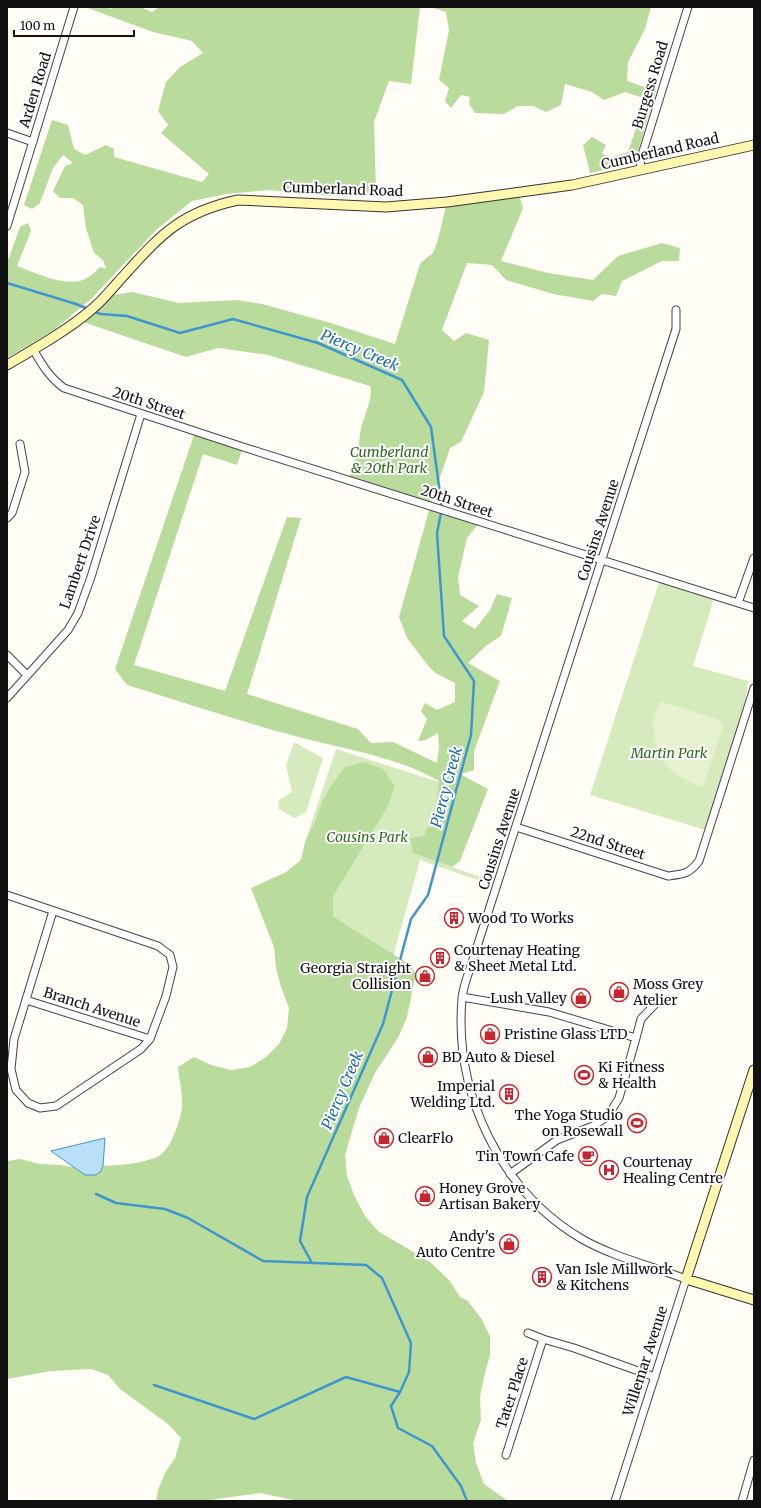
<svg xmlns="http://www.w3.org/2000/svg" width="761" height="1508" font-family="Merriweather,serif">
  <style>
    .green { fill: #d5ebbd }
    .forest { fill: #b9dc9c }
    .pitch { fill: #e6f2cf }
    .water { fill: #b9e0f7; stroke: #3f96cf }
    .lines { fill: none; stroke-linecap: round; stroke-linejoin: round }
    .stream { stroke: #3f96cf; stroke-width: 2.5 }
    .street-casing { stroke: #444; stroke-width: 9 }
    .secondary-casing { stroke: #333; stroke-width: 11 }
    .street { stroke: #fff; stroke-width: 7 }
    .secondary { stroke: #fff6b0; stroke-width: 9 }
    .labels { text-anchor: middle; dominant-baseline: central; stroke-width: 4; stroke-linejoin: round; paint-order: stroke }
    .street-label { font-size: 14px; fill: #111; stroke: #fff }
    .park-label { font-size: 14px; font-style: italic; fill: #2f6b1f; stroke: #fff }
    .poi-label { font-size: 14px; fill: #111; stroke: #fff; text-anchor: start }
    .water-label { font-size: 15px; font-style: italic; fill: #1768a6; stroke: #fff }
  </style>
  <rect width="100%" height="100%" fill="#fffdf5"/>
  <path class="green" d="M 660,579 L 715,595 L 693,666 L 748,681 L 742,727 L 709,831 L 590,795 Z
    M 294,742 L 323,758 L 306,812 L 295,818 L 278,809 L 279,800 L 292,792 L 286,765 Z
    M 336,749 L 442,783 L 422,856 L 483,878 L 481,881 L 420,860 L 391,964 L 301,938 L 305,842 Z"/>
  <path class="forest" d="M 85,7 L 106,7 L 111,9 L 115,7 L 140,7 L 152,12 L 159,7 L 420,7 L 411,84 L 389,81 L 374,122 L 376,193 L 331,196 L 269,190 L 226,194 L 192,201 L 156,230 L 92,298 L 54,330 L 7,358 L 7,263 L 20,227 L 28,223 L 31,231 L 17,266 C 36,273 68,289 87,278 C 92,275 96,271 100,267 L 106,269 L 103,260 L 94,253 L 86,228 L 83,205 L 73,198 L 60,198 L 53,191 L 65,166 L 73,163 L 63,155 L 53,168 L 40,203 L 32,209 L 24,205 L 52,120 L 68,125 L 74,149 L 85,155 L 106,145 L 114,149 L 114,157 L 202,182 L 209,174 L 161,133 L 168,125 L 158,111 L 166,82 L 180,67 L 203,53 L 192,41 L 153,32 Z
    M 430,7 L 651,7 L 645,29 L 628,62 L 627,81 L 656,91 L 634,164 L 590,173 L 583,145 L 592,137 L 606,145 L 602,153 L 609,158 L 628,152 L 646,99 L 625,92 L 604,100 L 592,92 L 565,84 L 561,105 L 546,112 L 533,106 L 518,106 L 504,114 L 475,113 L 469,104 L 470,97 L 461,95 L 451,108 L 445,101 L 449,88 L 439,80 L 449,30 L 446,12 Z
    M 518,192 L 523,208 L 501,261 L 548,273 L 593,280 L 618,256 L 662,243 L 680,248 L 679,261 L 662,261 L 622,281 L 616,296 L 602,294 L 593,301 L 553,294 L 506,280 L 492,265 L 467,263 L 442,330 L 454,341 L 466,333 L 489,340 L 484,392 L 461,442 L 450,448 L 430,506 L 480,522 L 467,538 L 458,577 L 460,595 L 479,606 L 462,621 L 475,629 L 490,610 L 497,594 L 512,598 L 501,636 L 487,645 L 468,663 L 500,681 L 474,751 L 474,770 L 460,774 L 488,789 L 460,861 L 452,867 L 413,853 L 410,838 L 424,836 L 436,805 L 439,781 C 396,756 343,749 295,736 C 238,721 183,702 127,685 L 115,669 L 195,432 L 243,447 L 237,465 L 203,454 L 134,665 L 225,691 L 287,517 L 301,518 L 247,694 L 358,729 L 371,743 L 393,742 L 437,763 L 439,747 L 438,733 L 426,740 L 418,741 L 427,719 L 421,711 L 425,703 L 437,710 L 455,702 L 455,683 L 437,674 L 429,667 L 407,638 L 399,617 L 430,507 L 349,480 L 358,449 L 361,428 L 370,400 L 371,390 L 370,386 L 268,355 L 218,348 L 186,357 L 77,320 L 106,296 L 132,292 L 179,303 L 237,300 L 262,304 L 331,323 L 395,344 L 420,264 C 423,260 428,257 432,254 C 438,247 444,212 447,202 Z
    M 365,762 L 383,769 L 395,786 L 388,806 L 333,896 L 333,916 L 351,928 L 409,964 L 416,974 L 407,1017 L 399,1036 L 375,1073 L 359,1108 L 345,1155 L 347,1176 L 354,1195 L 365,1216 L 378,1231 L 430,1262 L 449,1280 L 461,1298 L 467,1300 L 481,1318 L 490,1336 L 490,1355 L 484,1377 L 480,1397 L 481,1420 L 473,1443 L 476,1463 L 484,1484 L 508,1501 L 298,1501 L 260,1493 L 203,1501 L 156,1501 L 158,1490 L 165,1473 L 175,1458 L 181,1438 L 168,1424 L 120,1389 L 108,1375 L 91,1369 L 51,1371 L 7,1379 L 7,1161 L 20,1159 L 40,1164 L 59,1165 L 101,1171 L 103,1166 C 120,1165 140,1164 157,1157 C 170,1152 181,1120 182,1107 C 183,1094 179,1080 178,1067 L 194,1057 L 211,1065 L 231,1070 L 250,1067 L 266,1057 L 279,1044 L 287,1028 L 289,1008 L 281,987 L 276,968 L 274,947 L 251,888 L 286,872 L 301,860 L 305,842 L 315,822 L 322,802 L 332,784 L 345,767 Z"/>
  <path class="pitch" d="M 660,701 L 720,720 L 723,727 L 703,787 C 691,782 679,778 670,769 C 658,759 653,737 653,722 C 654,715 657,708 660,701 Z"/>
  <path class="water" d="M 105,1138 L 103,1166 L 101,1171 L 96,1175 L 85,1175 L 51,1151 Z"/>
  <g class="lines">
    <path class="stream" d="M 7,283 L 76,304 L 88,309
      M 92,311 L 101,314 L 127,316 L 180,333 L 233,319 L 318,343 L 402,380 L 431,427 L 442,508 L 437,533 L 444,636 L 474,681 L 471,735 L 428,895 L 411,919 L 383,1024 L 307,1197 L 300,1241 L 312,1263
      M 96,1194 L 116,1203 L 165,1209 L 188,1218 L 263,1261 L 366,1265 L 382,1278 L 411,1343 L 409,1372 L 400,1392 L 391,1406 L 398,1428 L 432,1446 L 461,1486 L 467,1501
      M 154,1385 L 254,1419 L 346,1377 L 400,1392"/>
    <defs>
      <path id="street" d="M 7,133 L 33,142
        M 642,170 L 640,161 L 688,7
        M 7,226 L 74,7
        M 33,349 C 42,365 50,378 64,388 L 243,447 L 754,608
        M 7,518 L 12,513 L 25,472 L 20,444
        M 738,603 L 754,558
        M 7,655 L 27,675
        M 7,698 L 68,630 L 78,613 L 91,577 L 141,414
        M 516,827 L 668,876 C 684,874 689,874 699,861 L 754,688
        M 7,895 L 158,946 L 170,955 L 173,967 L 166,996 L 150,1039 L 141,1049 L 56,1106 L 40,1108 L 28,1103 L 16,1090 L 11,1069 L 14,1039 L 53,911
        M 462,997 L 549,1012 L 636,1038 L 619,1098 L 608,1116 L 593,1126 L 557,1140 L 510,1174
        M 26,1000 L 150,1039
        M 636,1038 L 641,1019 L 658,1001
        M 528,1333 L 543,1339
        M 506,1455 L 543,1339 L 574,1348 L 655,1377
        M 615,1501 L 686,1279 C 654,1267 611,1256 582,1239 C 500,1191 454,1093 462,999 C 463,984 471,968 475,953 L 676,329 L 676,310
        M 742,1501 L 754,1460"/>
      <path id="secondary" d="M 7,365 C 34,349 68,330 91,310 C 101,302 110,291 118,282 C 158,238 177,213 238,200 L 386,207 L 447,202 L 572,185 L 754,145
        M 754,1070 L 686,1279 L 754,1300"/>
    </defs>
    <use href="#street" class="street-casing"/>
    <use href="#secondary" class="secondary-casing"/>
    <use href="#street" class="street"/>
    <use href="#secondary" class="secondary"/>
  </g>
  <defs>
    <symbol id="building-ring" viewBox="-11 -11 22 22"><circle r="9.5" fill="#fff" stroke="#c4262e" stroke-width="1.5"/><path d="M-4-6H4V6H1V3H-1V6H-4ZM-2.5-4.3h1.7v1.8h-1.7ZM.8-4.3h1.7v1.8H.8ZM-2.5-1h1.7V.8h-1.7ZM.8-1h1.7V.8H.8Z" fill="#c4262e"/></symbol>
    <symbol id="shop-ring" viewBox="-11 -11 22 22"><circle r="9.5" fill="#fff" stroke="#c4262e" stroke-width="1.5"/><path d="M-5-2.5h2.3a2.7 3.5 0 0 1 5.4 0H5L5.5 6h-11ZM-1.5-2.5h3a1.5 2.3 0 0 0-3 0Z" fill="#c4262e"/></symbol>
    <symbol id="stadium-ring" viewBox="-11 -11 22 22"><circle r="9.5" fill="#fff" stroke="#c4262e" stroke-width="1.5"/><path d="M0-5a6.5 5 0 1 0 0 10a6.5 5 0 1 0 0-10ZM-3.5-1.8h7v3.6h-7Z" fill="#c4262e"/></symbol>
    <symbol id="cafe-ring" viewBox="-11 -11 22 22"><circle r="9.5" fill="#fff" stroke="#c4262e" stroke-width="1.5"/><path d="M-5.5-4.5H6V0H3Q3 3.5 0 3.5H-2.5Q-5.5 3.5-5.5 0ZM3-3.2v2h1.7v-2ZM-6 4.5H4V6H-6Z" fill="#c4262e"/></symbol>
    <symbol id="hospital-ring" viewBox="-11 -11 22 22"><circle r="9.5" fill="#fff" stroke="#c4262e" stroke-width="1.5"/><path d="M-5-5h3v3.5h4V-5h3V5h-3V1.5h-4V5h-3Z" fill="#c4262e"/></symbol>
  </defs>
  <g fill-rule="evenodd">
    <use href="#building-ring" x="443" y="907" width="22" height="22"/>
    <use href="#building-ring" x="429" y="947" width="22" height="22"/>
    <use href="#shop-ring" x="414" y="965" width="22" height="22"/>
    <use href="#shop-ring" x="608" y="981" width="22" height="22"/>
    <use href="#shop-ring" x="570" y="987" width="22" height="22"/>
    <use href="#shop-ring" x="479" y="1023" width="22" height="22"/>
    <use href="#shop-ring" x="417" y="1046" width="22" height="22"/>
    <use href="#stadium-ring" x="573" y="1064" width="22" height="22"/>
    <use href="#building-ring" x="498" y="1083" width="22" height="22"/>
    <use href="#stadium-ring" x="626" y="1112" width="22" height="22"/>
    <use href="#shop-ring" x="373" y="1127" width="22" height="22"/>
    <use href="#cafe-ring" x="577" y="1145" width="22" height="22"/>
    <use href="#hospital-ring" x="598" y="1159" width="22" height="22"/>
    <use href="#shop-ring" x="414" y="1185" width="22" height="22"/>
    <use href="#shop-ring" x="498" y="1233" width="22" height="22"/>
    <use href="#building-ring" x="531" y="1266" width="22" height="22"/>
  </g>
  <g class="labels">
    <g class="street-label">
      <text transform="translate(650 85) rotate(-73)">Burgess Road</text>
      <text transform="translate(35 90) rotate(-73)">Arden Road</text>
      <text transform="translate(660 151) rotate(-13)">Cumberland Road</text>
      <text transform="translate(343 189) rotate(2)">Cumberland Road</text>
      <text transform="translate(149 403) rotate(18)">20th Street</text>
      <text transform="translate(457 501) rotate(18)">20th Street</text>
      <text transform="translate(598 530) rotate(-72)">Cousins Avenue</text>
      <text transform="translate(80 562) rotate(-71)">Lambert Drive</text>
      <text transform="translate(499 839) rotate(-72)">Cousins Avenue</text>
      <text transform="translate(608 843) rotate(18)">22nd Street</text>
      <text transform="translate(92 1007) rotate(18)">Branch Avenue</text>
      <text transform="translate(645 1361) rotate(-72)">Willemar Avenue</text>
      <text transform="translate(512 1393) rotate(-72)">Tater Place</text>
    </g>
    <g class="park-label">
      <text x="389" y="452">Cumberland<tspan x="389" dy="16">&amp; 20th Park</tspan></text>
      <text x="669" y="753">Martin Park</text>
      <text x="367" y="837">Cousins Park</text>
    </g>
    <g class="poi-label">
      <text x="468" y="918">Wood To Works</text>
      <text x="454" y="950">Courtenay Heating<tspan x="454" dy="16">&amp; Sheet Metal Ltd.</tspan></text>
      <text x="411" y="968" text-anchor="end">Georgia Straight<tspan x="411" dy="16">Collision</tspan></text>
      <text x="633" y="984">Moss Grey<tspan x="633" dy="16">Atelier</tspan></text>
      <text x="567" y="998" text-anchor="end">Lush Valley</text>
      <text x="504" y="1034">Pristine Glass LTD</text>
      <text x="442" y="1057">BD Auto &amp; Diesel</text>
      <text x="598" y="1067">Ki Fitness<tspan x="598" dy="16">&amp; Health</tspan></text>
      <text x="495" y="1086" text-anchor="end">Imperial<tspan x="495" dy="16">Welding Ltd.</tspan></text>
      <text x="623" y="1115" text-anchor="end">The Yoga Studio<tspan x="623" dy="16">on Rosewall</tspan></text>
      <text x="398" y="1138">ClearFlo</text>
      <text x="574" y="1156" text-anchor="end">Tin Town Cafe</text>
      <text x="623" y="1162">Courtenay<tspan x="623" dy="16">Healing Centre</tspan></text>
      <text x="439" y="1188">Honey Grove<tspan x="439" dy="16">Artisan Bakery</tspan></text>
      <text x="495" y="1236" text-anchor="end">Andy's<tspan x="495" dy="16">Auto Centre</tspan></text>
      <text x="556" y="1269">Van Isle Millwork<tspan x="556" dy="16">&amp; Kitchens</tspan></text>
    </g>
    <g class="water-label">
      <text transform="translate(360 350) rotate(23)">Piercy Creek</text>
      <text transform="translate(446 787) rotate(-75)">Piercy Creek</text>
      <text transform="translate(342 1090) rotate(-67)">Piercy Creek</text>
    </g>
  </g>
  <rect width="761" height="1508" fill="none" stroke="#111111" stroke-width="16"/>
  <path d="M14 30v6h120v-6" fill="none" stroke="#111111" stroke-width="2"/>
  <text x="20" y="30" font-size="12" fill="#111111" stroke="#ffffff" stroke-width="3" paint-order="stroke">100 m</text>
</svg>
